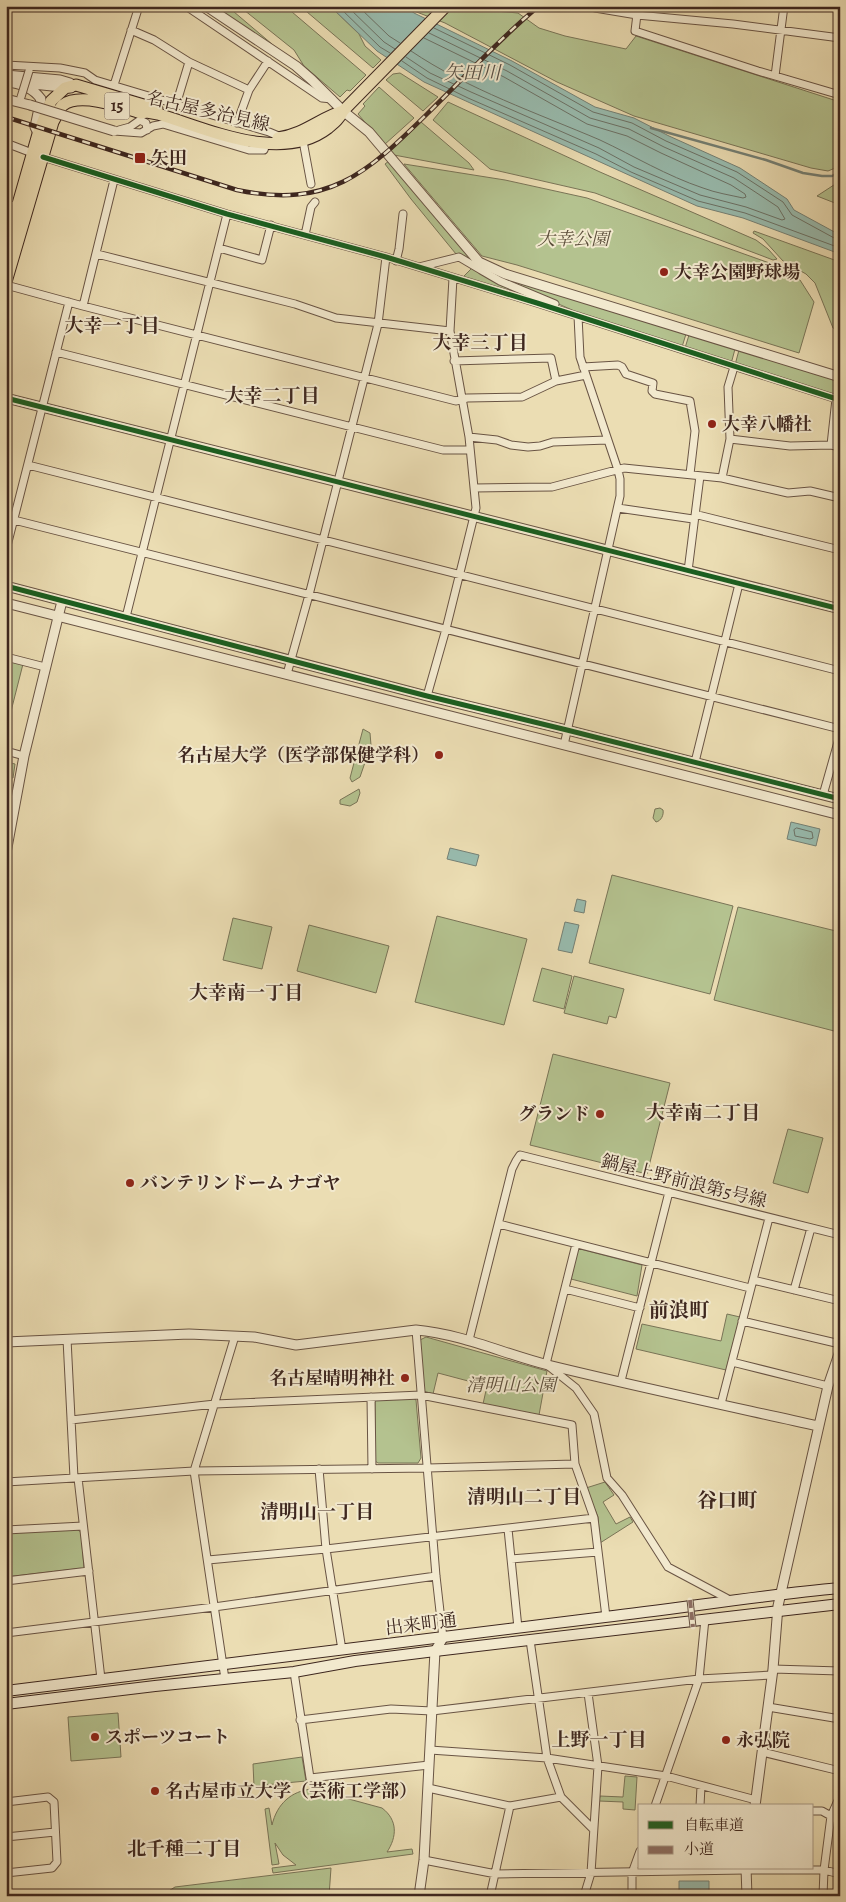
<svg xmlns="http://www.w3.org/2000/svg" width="846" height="1902" font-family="Alegreya,'Noto Serif JP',serif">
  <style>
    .green { fill: #b4c28f; stroke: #797457 }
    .water { fill: #98bbae; stroke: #748075 }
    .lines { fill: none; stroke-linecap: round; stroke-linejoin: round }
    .shore { stroke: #6b7166; stroke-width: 1 }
    .stream { stroke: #748075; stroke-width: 2.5 }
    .minor-casing { stroke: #695444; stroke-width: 9 }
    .tertiary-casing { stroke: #695444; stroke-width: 11 }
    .secondary-casing { stroke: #3e271f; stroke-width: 12 }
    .primary-casing { stroke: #3e271f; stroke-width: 13 }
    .minor { stroke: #f2e9ce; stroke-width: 7 }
    .tertiary { stroke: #f2e9ce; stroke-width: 9 }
    .secondary { stroke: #f2e9ce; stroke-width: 10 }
    .primary { stroke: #ebddb3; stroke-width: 11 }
    .rail-casing { stroke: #3e271f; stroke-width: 4.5 }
    .rail { stroke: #f2e9ce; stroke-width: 2.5; stroke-dasharray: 8; stroke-linecap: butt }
    .pedestrian-bridge-casing { stroke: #695444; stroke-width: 7; stroke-linecap: butt }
    .minor-bridge-casing { stroke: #695444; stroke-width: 9; stroke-linecap: butt }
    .tertiary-bridge-casing { stroke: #695444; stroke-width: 11; stroke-linecap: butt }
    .pedestrian-bridge { stroke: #f2e9ce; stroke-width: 5 }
    .minor-bridge { stroke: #f2e9ce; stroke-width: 7 }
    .tertiary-bridge { stroke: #f2e9ce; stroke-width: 9 }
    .quiet { stroke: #8d6e63; stroke-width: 4; stroke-dasharray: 8 4; stroke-linecap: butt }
    .cycleway-casing { stroke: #f2e9ce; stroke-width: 8 }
    .cycleway { stroke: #1b5e20; stroke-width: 5 }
    .poi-dot { fill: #8f2418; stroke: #f2e9ce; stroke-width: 2 }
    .labels { text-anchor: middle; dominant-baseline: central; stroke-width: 4; stroke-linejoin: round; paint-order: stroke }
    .shield { fill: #f2e9ce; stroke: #746154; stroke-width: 1 }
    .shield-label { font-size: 16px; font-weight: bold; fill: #3e271f }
    .street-label { font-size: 18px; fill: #3e271f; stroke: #f2e9ce }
    .poi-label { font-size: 18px; font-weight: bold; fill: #3e271f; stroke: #f2e9ce; text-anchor: start }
    .park-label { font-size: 18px; font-style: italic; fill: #5c4e3b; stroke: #f2e9ce }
    .water-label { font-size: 19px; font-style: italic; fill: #544c43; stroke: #f2e9ce }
    .neighbourhood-label { font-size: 19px; font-weight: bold; fill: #3e271f; stroke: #f2e9ce }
    .quarter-label { font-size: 20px; font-weight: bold; fill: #3e271f; stroke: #f2e9ce }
  </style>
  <rect width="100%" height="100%" fill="#ebddb3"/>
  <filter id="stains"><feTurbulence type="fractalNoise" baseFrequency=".004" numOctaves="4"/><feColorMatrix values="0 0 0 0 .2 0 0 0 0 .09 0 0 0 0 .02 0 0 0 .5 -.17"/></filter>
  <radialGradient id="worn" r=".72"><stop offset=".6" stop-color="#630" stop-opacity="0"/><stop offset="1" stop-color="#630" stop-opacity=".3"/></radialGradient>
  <path class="green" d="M 212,6 L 227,6 L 279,50 Z
    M 239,6 L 285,6 L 366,75 L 350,91 L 347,90 L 340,97 L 304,66 L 294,50 Z
    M 300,6 L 330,6 L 359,34 L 365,46 L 381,60 L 373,68 Z
    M 408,6 L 481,6 L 485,10 L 518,13 L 539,28 L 565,36 L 626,49 L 636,36 L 840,102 L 840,166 L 828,171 L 811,168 L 634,116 L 557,82 L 445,23 L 414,11 Z
    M 400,73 L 438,97 L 423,111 L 386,80 L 393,74 Z
    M 379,87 L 414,118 L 384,145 L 358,114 L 365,106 L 363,104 Z
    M 448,102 L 600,172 L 756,240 L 768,249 L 777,259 L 773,260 L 760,255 L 595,193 L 490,169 L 433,120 Z
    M 421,122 L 469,163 L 474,170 L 394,155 L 391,151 Z
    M 389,161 L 476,263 L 456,254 L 411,199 L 385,164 Z
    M 404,164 L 505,180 L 587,198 L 775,265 L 800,280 L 814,302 L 799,353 L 517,265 L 482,256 Z
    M 840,181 L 840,205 L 817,196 Z
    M 754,231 L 840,262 L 840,332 L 833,328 L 815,283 L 806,274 L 783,261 L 763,239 L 753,233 Z
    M 472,268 L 543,302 L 462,278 Z
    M 488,271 L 686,334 L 682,347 L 582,316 L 570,309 L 515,285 Z
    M 689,335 L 735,349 L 731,364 L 685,348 Z
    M 739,350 L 840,381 L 840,397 L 735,365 Z
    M 6,660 L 23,664 L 6,731 Z
    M 363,729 L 370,733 L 371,745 L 360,777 L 352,782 L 350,778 Z
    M 7,762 L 15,764 L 13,778 L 6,777 Z
    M 6,786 L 12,787 L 7,824 L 6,821 Z
    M 359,789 L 360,793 L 357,802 L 350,806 L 340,804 L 340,800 Z
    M 660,808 L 663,810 C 664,815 661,821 656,822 L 653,818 L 655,809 Z
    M 612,875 L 733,906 L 710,994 L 589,963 Z
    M 738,907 L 840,932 L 840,1025 L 838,1032 L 714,1000 Z
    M 437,916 L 527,939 L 504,1025 L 415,1002 Z
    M 233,918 L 272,927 L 262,969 L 223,960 Z
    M 309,925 L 389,946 L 376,993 L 297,971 Z
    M 542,968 L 572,976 L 564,1009 L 533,1001 Z
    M 574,976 L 624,989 L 616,1018 L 609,1016 L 607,1024 L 564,1013 Z
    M 553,1054 L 670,1083 L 647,1174 L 530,1145 Z
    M 788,1129 L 823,1138 L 808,1193 L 773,1183 Z
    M 580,1249 L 642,1265 L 637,1296 L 571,1279 L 577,1252 Z
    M 727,1314 L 740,1317 L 726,1370 L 636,1349 L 642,1324 L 721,1341 Z
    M 426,1337 L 547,1371 L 539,1415 L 483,1404 L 487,1386 L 438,1373 L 433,1394 L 424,1391 L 420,1340 Z
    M 412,1397 L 416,1400 L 421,1458 L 418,1463 L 378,1463 L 375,1461 L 375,1402 L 378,1399 Z
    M 605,1482 L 614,1495 L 603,1502 L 616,1524 L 630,1517 L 633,1522 L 600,1543 L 598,1517 L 586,1488 Z
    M 76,1529 L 81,1532 L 84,1568 L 6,1577 L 6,1533 Z
    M 118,1713 L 121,1757 L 71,1761 L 68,1717 Z
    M 302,1757 L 306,1781 L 254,1786 L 253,1764 Z
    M 625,1776 L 637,1777 L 635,1810 L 623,1809 L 623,1802 L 599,1801 L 600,1796 L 623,1797 Z
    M 312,1789 L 382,1808 C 398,1820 397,1837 387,1852 L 412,1849 L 413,1854 L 273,1873 L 272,1868 L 296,1865 L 283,1855 L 275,1843 L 279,1864 L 272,1865 L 265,1809 L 269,1808 L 272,1825 C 277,1804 291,1791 312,1789 Z
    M 331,1868 L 329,1896 L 161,1896 L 175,1887 Z"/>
  <path class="water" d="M 330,6 L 405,6 L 414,13 L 512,61 L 595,107 L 634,118 L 669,136 L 740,168 L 787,199 L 794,210 L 840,235 L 840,254 L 743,218 L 697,206 L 424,82 L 377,51 Z
    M 791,822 L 820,829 L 816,846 L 787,839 Z
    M 450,848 L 479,855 L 476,866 L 447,859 Z
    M 577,899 L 586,901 L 584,913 L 574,911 Z
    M 565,922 L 579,925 L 572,953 L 558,950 Z
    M 679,1881 L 709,1881 L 709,1892 L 679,1893 Z"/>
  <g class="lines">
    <path class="shore" d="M 338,6 L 380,47 L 390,53
      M 347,6 L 384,42 L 395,49
      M 358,6 L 389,36 L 400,43
      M 434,28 L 510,65 L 593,112 L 632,123 L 666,141 L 737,172 L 783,202 L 792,215 L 836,239 L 840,239
      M 411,51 C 469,90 537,113 600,140 C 634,156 667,176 703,188 C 716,193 730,195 743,198 L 746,197 L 745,194 L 731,185 L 661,153 L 627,136 L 587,124 L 504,77 L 424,38
      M 406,57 L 430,73 L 471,92 L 599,148 L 634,167 L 700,195 L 746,207 L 782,220 L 785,219 L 778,207 L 734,178 L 664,147 L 629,129 L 590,118 L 507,71 L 429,33
      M 402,61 L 427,78 L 468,98 L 596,154 L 631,172 L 698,201 L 745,213 L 840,248
      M 797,828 L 812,832 L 813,838 L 810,839 L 795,836 L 794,830 Z"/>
    <path class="stream" d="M 651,128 L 766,160 L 803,173 L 822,176 L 832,176 L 840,172"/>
    <defs>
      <path id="minor" d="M 186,6 L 322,98 L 332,99
        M 591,6 L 595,8 L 637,15 L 733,24 L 840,38
        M 638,6 L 635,31 L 758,71 L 840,95
        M 131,30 L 154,40 L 189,62 L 249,90
        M 6,65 L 60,68 L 85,73 L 95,80 L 269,132 L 281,137
        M 775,76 L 784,6
        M 114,85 L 139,6
        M 176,105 L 189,62
        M 237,123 L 249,90 L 268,61
        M 119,130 L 130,127 L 140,120 L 146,123 L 147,130
        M 114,131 L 141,133 L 153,126 L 163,124 L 249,150 L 264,150 L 266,144
        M 303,141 L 311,184
        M 6,143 L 32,153
        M 43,157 L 227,214 L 386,257 L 537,303 L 840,400
        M 6,203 L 17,208
        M 305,235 L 311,207 L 315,202
        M 219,248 L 262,260 L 271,225
        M 97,254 L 295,304 L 336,318 L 450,331
        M 396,261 L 399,249 L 403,214
        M 419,267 L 459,257 L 481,270 L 480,267
        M 481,270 L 500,281 L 555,304
        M 6,285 L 83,306 L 456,401 L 467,398 L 522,397 L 556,381 L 586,375
        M 83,306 L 114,180
        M 56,352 L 443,450 L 470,450
        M 454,361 L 551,358 L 556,381
        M 583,367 L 618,365 L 622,367 L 626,374 L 653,383 L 652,391 L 655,394 L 690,401 L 695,431 L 690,474
        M 469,437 L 497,440 L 511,445 L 528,447 L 540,446 L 553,442 L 607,440
        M 730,439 L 790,446 L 831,445 L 840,447
        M 831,445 L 836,399
        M 28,465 L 840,671
        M 722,478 L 730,439 L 728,387 L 734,367
        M 474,488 L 552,487 L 624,468 L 722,478 L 788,493 L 810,491 L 840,498
        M 618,508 L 693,519 L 698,515 L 840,550
        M 14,520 L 840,729
        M 6,550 L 69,302
        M 688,571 L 700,476
        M 126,617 L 227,214
        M 6,657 L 45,667
        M 287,674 L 309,595 L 378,324 L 386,257
        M 427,696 L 446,629 L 476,508 L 469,437 L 450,331 L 453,278
        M 564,745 L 620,496 L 620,479 L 618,470 L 580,357 L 578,316
        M 6,751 L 24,756
        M 695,762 L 739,584
        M 823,795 L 840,735
        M 499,1224 L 750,1288
        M 576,1244 L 546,1364 L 576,1388 L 594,1414 L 607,1478 L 622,1495 L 668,1567 L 730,1600
        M 753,1280 L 840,1301
        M 565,1289 L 640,1308
        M 794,1290 L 811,1228
        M 742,1321 L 840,1344
        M 416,1330 L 436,1576 L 443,1638
        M 67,1339 L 74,1478
        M 469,1340 L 512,1169 L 516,1161 L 520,1155 L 840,1235
        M 732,1362 L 828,1386
        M 621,1381 L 669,1192
        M 371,1397 L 372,1469
        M 721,1404 L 769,1218
        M 71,1420 L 215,1404 L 421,1395 L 572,1425 L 575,1464 L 594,1518 L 606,1617
        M 319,1469 L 326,1549 L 342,1650
        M 78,1478 L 101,1679
        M 6,1482 L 194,1471 L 428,1468 L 575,1464
        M 508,1529 L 518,1628
        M 6,1530 L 83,1526
        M 511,1559 L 598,1552
        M 208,1560 L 326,1549 L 594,1518
        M 6,1581 L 89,1571
        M 6,1633 L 214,1607 L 436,1576
        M 530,1640 L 547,1758 L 561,1797 L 593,1829
        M 773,1669 L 840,1671
        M 294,1672 L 310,1778 L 429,1765
        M 225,1679 L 194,1471 L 235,1336
        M 768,1707 L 840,1719
        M 300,1720 L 391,1709 L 432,1711 L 699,1679 L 772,1675
        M 430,1750 L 547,1758 L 666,1776 L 756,1800
        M 762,1752 L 840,1771
        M 428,1788 L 510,1806
        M 6,1802 L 48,1797 L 54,1802 L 57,1862 L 52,1868 L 6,1873
        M 655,1806 L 699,1679 L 705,1619
        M 700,1806 L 701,1786
        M 812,1811 L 822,1811 L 840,1821
        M 6,1837 L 55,1832
        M 424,1860 L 496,1874 L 746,1870 L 824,1870 L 840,1874
        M 490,1896 L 510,1806 L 561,1797
        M 584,1896 L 591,1873 L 598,1766 L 588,1693
        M 632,1896 L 632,1873 L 640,1851
        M 823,1896 L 824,1870 L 831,1816 L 840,1796"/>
      <path id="tertiary" d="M 206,6 L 296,66 L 312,80 L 343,111 L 369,132 L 479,262 L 505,274 L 840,377
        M 6,75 L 60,80 L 70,83
        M 6,82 C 19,83 33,88 41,99 L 35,127 L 38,133
        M 14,82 L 71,88
        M 6,99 L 30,105
        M 6,398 L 840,609
        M 6,586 L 427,696 L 567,730 L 839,799
        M 6,603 L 836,814
        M 6,853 L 24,756 L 62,601
        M 6,1342 L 189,1334 L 254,1337 L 296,1345 L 416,1330 C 462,1334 504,1354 548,1365 C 638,1387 728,1406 818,1426
        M 755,1806 L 773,1669 L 778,1606 L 828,1386 L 840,1351
        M 746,1868 L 747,1896
        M 419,1896 L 424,1860 L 435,1651 L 443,1638"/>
      <path id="secondary" d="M 6,1691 C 206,1665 406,1642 605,1617 C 684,1608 761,1595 840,1588
        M 6,1704 L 155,1686 L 294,1672 L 355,1661 L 435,1651 L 840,1604"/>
      <path id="primary" d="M 278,138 C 305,134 320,118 343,111
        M 6,246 L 38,134 L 51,101 L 65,88 L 76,85 L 157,109
        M 6,282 L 53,122 C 56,117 59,108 63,105 C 80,92 122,107 141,113 L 147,112 L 158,114 C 208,129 281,164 328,128 C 335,122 339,119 343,111 L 446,6"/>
    </defs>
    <use href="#minor" class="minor-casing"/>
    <use href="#tertiary" class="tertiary-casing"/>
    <use href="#secondary" class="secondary-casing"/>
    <use href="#primary" class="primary-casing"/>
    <use href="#minor" class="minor"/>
    <use href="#tertiary" class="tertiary"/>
    <use href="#secondary" class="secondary"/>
    <use href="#primary" class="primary"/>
    <defs>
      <path id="rail" d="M 6,117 L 237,190 C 328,209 366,174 427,114 C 464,78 499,39 539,6"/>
    </defs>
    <use href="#rail" class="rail-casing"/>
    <use href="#rail" class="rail"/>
    <defs>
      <path id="pedestrian-bridge" d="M 690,1600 L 693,1627"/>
      <path id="minor-bridge" d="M 21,97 L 29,71"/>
      <path id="tertiary-bridge" d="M 30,105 L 114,131"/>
    </defs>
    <use href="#pedestrian-bridge" class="pedestrian-bridge-casing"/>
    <use href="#minor-bridge" class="minor-bridge-casing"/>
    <use href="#tertiary-bridge" class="tertiary-bridge-casing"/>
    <use href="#pedestrian-bridge" class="pedestrian-bridge"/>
    <use href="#minor-bridge" class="minor-bridge"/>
    <use href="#tertiary-bridge" class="tertiary-bridge"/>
    <path class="quiet" d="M 690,1600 L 693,1627"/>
    <defs>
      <path id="cycleway" d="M 43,157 L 227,214 L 386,257 L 537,303 L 840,400
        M 6,398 L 840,609
        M 6,586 L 427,696 L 567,730 L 840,799"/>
    </defs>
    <use href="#cycleway" class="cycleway-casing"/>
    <use href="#cycleway" class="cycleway"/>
  </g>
  <g class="poi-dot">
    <rect x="134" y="152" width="12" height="12" rx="2.5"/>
    <circle cx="664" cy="272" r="5"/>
    <circle cx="712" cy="424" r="5"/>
    <circle cx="439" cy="755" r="5"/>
    <circle cx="600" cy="1114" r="5"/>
    <circle cx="130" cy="1183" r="5"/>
    <circle cx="405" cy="1378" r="5"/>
    <circle cx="95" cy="1737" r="5"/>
    <circle cx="726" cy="1740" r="5"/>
    <circle cx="155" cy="1791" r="5"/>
  </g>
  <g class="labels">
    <rect class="shield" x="104.5" y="92.5" width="25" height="27" rx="4"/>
    <g class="shield-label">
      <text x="117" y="106">15</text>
    </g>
    <g class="street-label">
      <text transform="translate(208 111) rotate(13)">名古屋多治見線</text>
      <text transform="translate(684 1181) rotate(14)">鍋屋上野前浪第5号線</text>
      <text transform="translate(421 1624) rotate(-7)">出来町通</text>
    </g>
    <g class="poi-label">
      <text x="151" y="158">矢田</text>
      <text x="674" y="272">大幸公園野球場</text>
      <text x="722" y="424">大幸八幡社</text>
      <text x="429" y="755" text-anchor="end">名古屋大学（医学部保健学科）</text>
      <text x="590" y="1114" text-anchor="end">グランド</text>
      <text x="140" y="1183">バンテリンドーム ナゴヤ</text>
      <text x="395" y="1378" text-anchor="end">名古屋晴明神社</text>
      <text x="105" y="1737">スポーツコート</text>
      <text x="736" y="1740">永弘院</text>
      <text x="165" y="1791">名古屋市立大学（芸術工学部）</text>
    </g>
    <g class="park-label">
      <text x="573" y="239">大幸公園</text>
      <text x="511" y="1385">清明山公園</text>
    </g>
    <g class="water-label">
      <text x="472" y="73">矢田川</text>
    </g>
    <g class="neighbourhood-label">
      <text x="112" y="326">大幸一丁目</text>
      <text x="480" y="343">大幸三丁目</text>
      <text x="272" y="396">大幸二丁目</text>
      <text x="246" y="993">大幸南一丁目</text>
      <text x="703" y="1113">大幸南二丁目</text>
      <text x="524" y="1497">清明山二丁目</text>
      <text x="317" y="1512">清明山一丁目</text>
      <text x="599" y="1740">上野一丁目</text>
      <text x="184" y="1849">北千種二丁目</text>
    </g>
    <g class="quarter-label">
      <text x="679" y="1310">前浪町</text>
      <text x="727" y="1500">谷口町</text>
    </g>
  </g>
  <rect width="846" height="1902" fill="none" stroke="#ebddb3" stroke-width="25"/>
  <rect x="8" y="8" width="831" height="1887" fill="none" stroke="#3e271f" stroke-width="2.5"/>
  <rect x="12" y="12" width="821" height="1877" fill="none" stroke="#3e271f"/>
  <rect x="638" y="1804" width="175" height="65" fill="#f2e9ce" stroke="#aa9b88"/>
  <rect x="648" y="1821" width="25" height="8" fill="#1b5e20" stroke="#aa9b88"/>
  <text x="684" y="1830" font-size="15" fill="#3e271f">自転車道</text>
  <rect x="648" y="1846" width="25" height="8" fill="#8d6e63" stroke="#aa9b88"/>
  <text x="684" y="1854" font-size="15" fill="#3e271f">小道</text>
  <rect width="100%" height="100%" filter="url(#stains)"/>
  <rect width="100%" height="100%" fill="url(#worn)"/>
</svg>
